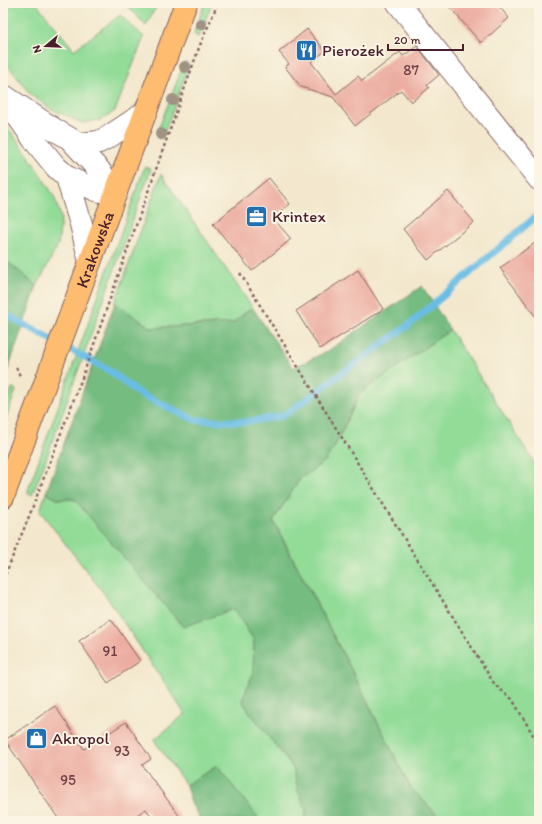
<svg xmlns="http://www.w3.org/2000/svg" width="542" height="824" font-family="Itim,sans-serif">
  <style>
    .green { fill: #92dc98; stroke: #6e7e62 }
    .forest { fill: #75bc80; stroke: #606e56 }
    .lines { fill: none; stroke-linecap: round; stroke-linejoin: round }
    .stream { stroke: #69bde5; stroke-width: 7 }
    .building { fill: #ecada1 }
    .minor-casing { stroke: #856564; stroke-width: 24 }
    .major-casing { stroke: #856564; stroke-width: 24 }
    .path { stroke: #856564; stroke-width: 2.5; stroke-dasharray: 3 3; stroke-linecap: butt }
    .minor { stroke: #fff; stroke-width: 22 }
    .major { stroke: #fdbc70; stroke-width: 22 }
    .tree { fill: #a09383 }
    .labels { text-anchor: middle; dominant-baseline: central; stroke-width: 4; stroke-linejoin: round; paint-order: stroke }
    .number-label { font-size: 15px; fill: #724248 }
    .poi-label { font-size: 17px; fill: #4a1f2b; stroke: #fcf5e5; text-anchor: start }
    .street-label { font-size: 17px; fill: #4a1f2b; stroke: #fcf5e5 }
  </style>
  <rect width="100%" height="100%" fill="#fcf5e5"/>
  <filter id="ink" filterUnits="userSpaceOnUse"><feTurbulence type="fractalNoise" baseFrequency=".025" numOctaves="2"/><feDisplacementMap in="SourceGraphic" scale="8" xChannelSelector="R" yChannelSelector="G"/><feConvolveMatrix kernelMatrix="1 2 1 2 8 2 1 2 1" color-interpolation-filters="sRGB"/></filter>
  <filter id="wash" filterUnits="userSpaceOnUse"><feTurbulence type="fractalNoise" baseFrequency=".012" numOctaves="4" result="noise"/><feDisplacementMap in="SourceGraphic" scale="16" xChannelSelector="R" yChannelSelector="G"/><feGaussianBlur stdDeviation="0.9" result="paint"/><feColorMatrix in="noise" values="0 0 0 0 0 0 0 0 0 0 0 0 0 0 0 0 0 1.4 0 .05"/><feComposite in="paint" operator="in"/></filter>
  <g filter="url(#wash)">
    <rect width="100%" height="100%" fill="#f3e8cd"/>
    <path class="green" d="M 3,3 L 36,3 L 74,50 L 120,15 L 144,37 L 115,111 L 100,120 L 82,123 L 51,109 L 31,95 L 3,59 Z
      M 125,3 L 158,3 L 146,26 Z
      M 205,3 L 212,3 L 200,34 L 198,37 L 195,35 L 194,33 Z
      M 186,62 L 189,66 L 164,134 L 161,139 L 157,136 L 158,130 L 184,63 Z
      M 3,121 L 26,152 L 54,196 L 61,218 L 58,245 L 37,286 L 3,258 Z
      M 145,166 L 151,169 L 43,467 L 32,495 L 28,494 L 28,490 Z
      M 161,174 L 252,307 L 233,323 L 151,328 L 115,303 Z
      M 450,330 L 539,470 L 539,821 L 443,821 L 410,787 L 355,677 L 273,520 L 300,479 L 325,460 L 335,446 L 360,393 Z
      M 12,388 L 13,388 L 16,390 L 3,427 L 3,412 Z
      M 46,493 L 57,499 L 73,499 L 234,609 L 254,640 L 253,674 L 242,700 L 246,707 L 293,768 L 299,794 L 306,808 L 306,821 L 259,821 L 217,766 L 186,785 L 154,740 L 185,714 L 106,596 L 40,511 Z"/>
    <path class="forest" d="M 3,258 L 37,286 L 3,383 Z
      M 422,286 L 450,330 L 360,393 L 335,446 L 325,461 L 300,479 L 273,521 L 355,677 L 410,787 L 443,821 L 306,821 L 306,808 L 299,794 L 293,768 L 246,707 L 242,700 L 253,674 L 254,640 L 234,609 L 183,627 L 76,501 L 73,499 L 57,499 L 46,493 L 115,303 L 151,328 L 233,323 L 252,307 L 293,368 L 328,351 Z
      M 217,766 L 257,816 L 259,821 L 201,821 L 191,803 L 186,785 Z"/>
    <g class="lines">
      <path class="stream" d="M 3,313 L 110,371 L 138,393 L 195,420 L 245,422 L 283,416 L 409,325 L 539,214"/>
    </g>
    <g id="blocks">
      <path class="building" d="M 446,3 L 496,3 L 509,18 L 481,43 Z
        M 307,29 L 325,51 L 311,62 L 336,94 L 358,76 L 362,81 L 400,52 L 403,56 L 417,46 L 439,75 L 427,85 L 429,88 L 411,102 L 401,90 L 355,126 L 333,97 L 301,87 L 285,67 L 289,64 L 279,52 Z
        M 269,178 L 290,204 L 273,218 L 291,239 L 252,271 L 213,224 Z
        M 448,191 L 474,222 L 428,260 L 403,229 Z
        M 539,240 L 539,321 L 500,268 Z
        M 358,270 L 383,309 L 320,349 L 296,311 Z
        M 111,619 L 140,661 L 108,683 L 79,641 Z
        M 55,706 L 84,749 L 126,722 L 151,759 L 142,765 L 183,821 L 155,821 L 146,809 L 128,821 L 60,821 L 5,740 Z"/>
    </g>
  </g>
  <g filter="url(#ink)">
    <use href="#blocks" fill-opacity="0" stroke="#856564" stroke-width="1"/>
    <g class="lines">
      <defs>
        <path id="minor" d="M 398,3 L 539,179
          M 4,96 L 52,128 L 79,144 L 99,142 L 110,136 L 146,112
          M 10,105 L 34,140 L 56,167 L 67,177 L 96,190 L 116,193
          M 70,139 L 99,170 L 116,193
          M 67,177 L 81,224 L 90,262"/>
        <g id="major">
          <path id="s1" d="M 3,497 L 186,3"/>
        </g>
      </defs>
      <use href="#minor" class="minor-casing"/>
      <use href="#major" class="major-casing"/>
      <path class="path" d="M 240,273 L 495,685 L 512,699 L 539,745
        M 16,367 L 21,378
        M 3,580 L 30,514 L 82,378 L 200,45 L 218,3"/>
      <use href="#minor" class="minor"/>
      <use href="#major" class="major"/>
    </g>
    <g class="tree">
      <circle cx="201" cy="24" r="6"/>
      <circle cx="185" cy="67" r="6"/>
      <circle cx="173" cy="100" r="6"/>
      <circle cx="161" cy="134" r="6"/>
    </g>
  </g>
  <defs>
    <symbol id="restaurant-square" viewBox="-11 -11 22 22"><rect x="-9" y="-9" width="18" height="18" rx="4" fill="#1f6fb2" stroke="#fcf5e5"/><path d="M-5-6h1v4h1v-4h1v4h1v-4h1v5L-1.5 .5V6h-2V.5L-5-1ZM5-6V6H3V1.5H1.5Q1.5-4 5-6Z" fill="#fff"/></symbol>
    <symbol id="office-square" viewBox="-11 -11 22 22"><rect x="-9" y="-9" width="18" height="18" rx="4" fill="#1f6fb2" stroke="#fcf5e5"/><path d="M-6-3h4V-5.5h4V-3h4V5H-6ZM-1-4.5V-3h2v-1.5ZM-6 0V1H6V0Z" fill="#fff"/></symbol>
    <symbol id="shop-square" viewBox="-11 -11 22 22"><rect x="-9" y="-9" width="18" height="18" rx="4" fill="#1f6fb2" stroke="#fcf5e5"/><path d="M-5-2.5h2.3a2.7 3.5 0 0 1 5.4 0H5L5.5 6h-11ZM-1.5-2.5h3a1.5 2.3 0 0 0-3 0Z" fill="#fff"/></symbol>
  </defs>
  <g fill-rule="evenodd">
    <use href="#restaurant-square" x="294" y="38" width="25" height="25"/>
    <use href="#office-square" x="244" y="204" width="25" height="25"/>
    <use href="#shop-square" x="24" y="726" width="25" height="25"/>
  </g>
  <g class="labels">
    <g class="number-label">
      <text x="411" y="70">87</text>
      <text x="110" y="651">91</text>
      <text x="122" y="751">93</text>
      <text x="68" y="780">95</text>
    </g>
    <g class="poi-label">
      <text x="322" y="50">Pierożek</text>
      <text x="272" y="216">Krintex</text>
      <text x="52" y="738">Akropol</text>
    </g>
    <g class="street-label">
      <text stroke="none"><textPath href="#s1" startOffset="264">Krakowska</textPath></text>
    </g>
  </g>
  <rect width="542" height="824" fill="none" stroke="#fcf5e5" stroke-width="16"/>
  <g transform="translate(46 46) rotate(251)" stroke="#fcf5e5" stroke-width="3" paint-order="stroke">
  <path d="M0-3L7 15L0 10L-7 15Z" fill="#4a1f2b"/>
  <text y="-6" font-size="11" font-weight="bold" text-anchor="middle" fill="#4a1f2b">N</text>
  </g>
  <path d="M388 44v6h75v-6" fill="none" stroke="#4a1f2b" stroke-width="2"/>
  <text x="394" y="44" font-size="12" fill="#4a1f2b" stroke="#fcf5e5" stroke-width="3" paint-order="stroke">20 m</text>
</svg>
